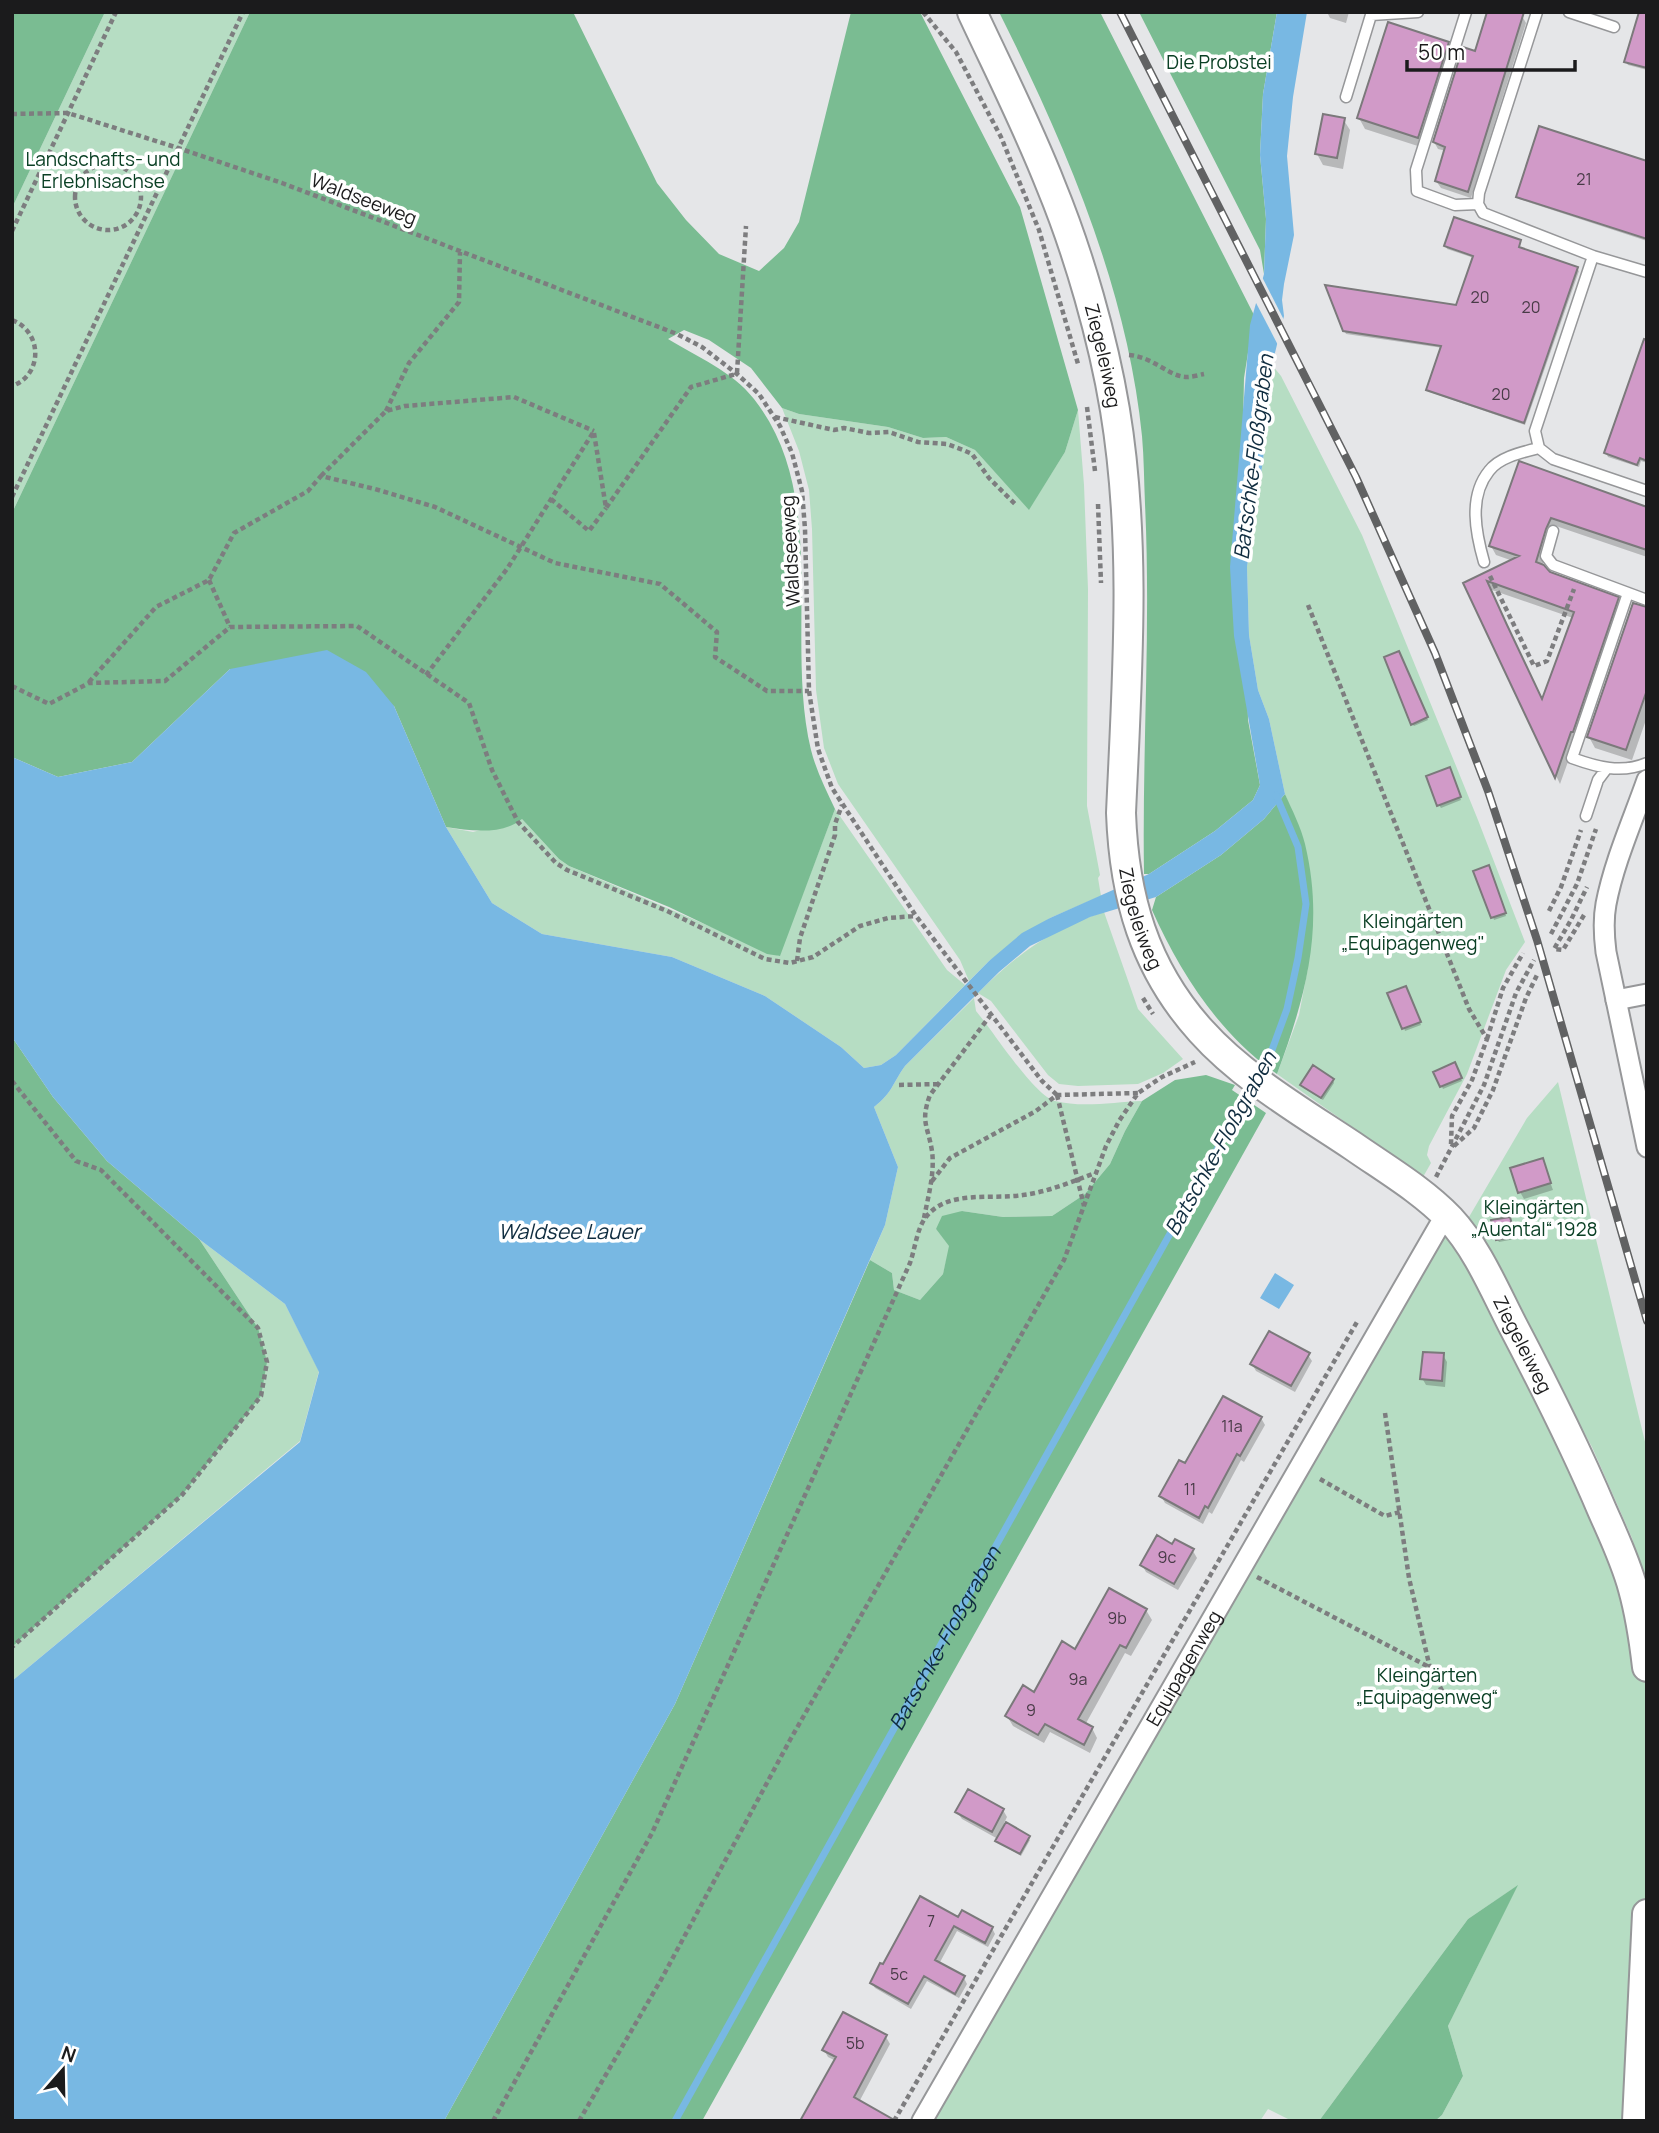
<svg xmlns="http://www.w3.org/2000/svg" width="1659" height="2133" font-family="Manrope,sans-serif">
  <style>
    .green { fill: #b6ddc3 }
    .forest { fill: #7abc92 }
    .water { fill: #78b8e3 }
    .pier { fill: #e5e6e8 }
    .shadow { fill: #0003; fill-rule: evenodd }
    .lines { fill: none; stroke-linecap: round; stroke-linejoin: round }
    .stream { stroke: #78b8e3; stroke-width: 7 }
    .building { fill: #d19ac8; stroke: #7b797b; stroke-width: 2; fill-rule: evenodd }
    .service-casing { stroke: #969799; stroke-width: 13 }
    .minor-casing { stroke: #969799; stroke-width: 23 }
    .secondary-casing { stroke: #969799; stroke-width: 32 }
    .path { stroke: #7d7d7f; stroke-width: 4.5; stroke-dasharray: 5 3.5; stroke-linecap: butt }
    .service { stroke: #fff; stroke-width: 10 }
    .minor { stroke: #fff; stroke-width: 19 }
    .secondary { stroke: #fff; stroke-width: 28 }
    .rail-casing { stroke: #616263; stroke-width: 8 }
    .rail { stroke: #fff; stroke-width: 5; stroke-dasharray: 16; stroke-linecap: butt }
    .labels { text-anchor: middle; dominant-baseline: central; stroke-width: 7; stroke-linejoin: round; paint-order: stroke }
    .number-label { font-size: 16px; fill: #483b47 }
    .park-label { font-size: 19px; fill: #0b4025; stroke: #fff }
    .street-label { font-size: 19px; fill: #1b1b1c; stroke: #fff }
    .water-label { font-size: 21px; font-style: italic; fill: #0f2c3f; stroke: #fff }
  </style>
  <rect width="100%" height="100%" fill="#e5e6e8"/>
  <path class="green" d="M 105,12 L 250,12 L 12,513 L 12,208 Z
    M 1272,365 L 1281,376 L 1362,535 L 1478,820 L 1525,942 L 1506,970 L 1467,1074 L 1429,1146 L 1427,1155 L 1431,1163 L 1423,1177 L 1277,1074 L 1299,1015 L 1308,968 L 1304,842 L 1285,794 L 1269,719 L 1258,690 L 1249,635 L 1247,567 L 1263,460 Z
    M 782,408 L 799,414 L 888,427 L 923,438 L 946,437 L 975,450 L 1029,509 L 1065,452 L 1078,410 L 1084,485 L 1088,589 L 1087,806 L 1100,875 L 1098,878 L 1101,896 L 1050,918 L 989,961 L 969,981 L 960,960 L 838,784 L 824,748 L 816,690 L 812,529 L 809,490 L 799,451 Z
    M 835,809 L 947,970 L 965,985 L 896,1055 L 881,1065 L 864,1068 L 841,1047 L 765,996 L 672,957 L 542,934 L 492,903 L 446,827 L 473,832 L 522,819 L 559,859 L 569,866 L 779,956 Z
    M 1104,912 L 1138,1009 L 1183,1059 L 1163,1073 L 1138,1084 L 1078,1086 L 1059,1084 L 1048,1075 L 991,1001 L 978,993 C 1016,955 1052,928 1104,912 Z
    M 974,998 L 976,1011 L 984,1021 C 997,1038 1036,1096 1055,1101 C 1082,1108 1114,1102 1142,1101 L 1125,1131 L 1110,1164 L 1085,1194 L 1052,1216 L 1003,1217 L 962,1211 L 936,1229 L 950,1246 L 943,1274 L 920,1300 L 894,1290 L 892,1273 L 870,1260 L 885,1225 L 898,1167 L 874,1107 C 893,1092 892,1084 905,1066 Z
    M 1558,1082 L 1647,1450 L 1647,1593 L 1632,1538 L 1592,1447 L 1469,1217 L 1527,1118 Z
    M 1450,1220 L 1569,1436 L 1647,1667 L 1647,1914 L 1637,2121 L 1435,2121 L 1442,2115 L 1463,2076 L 1448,2026 L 1517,1886 L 1468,1919 L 1319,2121 L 1292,2121 L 1268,2109 L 1260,2121 L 922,2121 Z
    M 199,1239 L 285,1304 L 319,1371 L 300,1441 L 12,1681 L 12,1647 L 182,1495 L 258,1328 Z"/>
  <path class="forest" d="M 12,12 L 105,12 L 12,208 Z
    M 250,12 L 573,12 L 657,183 L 686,220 L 719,254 L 759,271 L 784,248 L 799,222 L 851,12 L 920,12 L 1020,207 L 1078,410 L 1065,452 L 1029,510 L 975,450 L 946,437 L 923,438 L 888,427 L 799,414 L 782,408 L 751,368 L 709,340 L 684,330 L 668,339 C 697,357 732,371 754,399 C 831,497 784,637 811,750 C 816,770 826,790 835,809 L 780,956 L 767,954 L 669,907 L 569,866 L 559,859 L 522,819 C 502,835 471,831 446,827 L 394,706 L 230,669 L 132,762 L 58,777 L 12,757 L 12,513 Z
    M 999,12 L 1100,12 L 1254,315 L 1244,378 L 1243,424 L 1248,720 L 1260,785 L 1253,800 L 1215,831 L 1149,874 L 1144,874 C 1142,751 1151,628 1145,504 C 1144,482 1144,458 1142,436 C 1127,287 1065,144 999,12 Z
    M 1139,12 L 1277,12 L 1263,94 L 1260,155 L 1266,219 L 1264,274 L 1260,250 Z
    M 1285,794 C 1292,810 1301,827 1305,844 C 1325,927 1306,996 1277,1074 C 1220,1035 1180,973 1152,910 L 1156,897 L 1221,855 L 1264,819 Z
    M 12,1037 L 53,1097 L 107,1161 L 199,1239 L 258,1328 L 267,1362 L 261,1396 L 182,1495 L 12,1647 Z
    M 1206,1075 L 1235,1085 L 1232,1090 L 1266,1113 L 702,2121 L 444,2121 L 675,1704 L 870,1260 L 892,1273 L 894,1290 L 920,1300 L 943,1274 L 949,1246 L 936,1229 L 942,1216 L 962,1211 L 1003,1217 L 1052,1216 L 1085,1194 L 1110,1164 L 1125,1131 L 1142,1101 L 1175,1080 Z
    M 1518,1885 L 1448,2026 L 1463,2076 L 1442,2115 L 1435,2121 L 1319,2121 L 1468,1919 Z"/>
  <path class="water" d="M 1277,12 L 1307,12 L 1293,97 L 1287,156 L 1294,235 L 1284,284 L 1282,300 L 1284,316 L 1272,365 L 1263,460 L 1247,567 L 1249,635 L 1258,690 L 1269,719 L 1285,794 L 1264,819 L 1221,855 L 1156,897 L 1090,917 L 1030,946 L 999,972 L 905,1066 C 892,1084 893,1092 874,1107 L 898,1167 L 885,1225 L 675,1704 L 444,2121 L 12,2121 L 12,1681 L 300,1442 L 319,1372 L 285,1304 L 199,1239 L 107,1161 L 53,1097 L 12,1037 L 12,757 L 58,777 L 132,762 L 230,669 L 327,650 L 366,672 L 394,706 L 446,827 L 492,903 L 542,934 L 672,957 L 765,996 L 841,1047 L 864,1068 L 881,1065 L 896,1055 L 989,961 L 1022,933 L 1050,918 L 1149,874 L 1215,831 L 1253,800 L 1260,785 L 1234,636 L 1230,567 L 1250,325 L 1264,274 L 1266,219 L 1260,155 L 1263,94 Z
    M 1275,1273 L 1294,1285 L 1279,1309 L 1260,1298 Z"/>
  <path class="pier" d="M 1260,273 L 1286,324 L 1280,349 L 1254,299 Z"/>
  <path class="shadow" d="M 1327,12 L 1349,12 L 1346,23 L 1330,18 Z
    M 1647,12 L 1647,70 L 1628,65 L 1626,62 Z
    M 1522,16 L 1526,23 L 1471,198 L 1441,188 L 1436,181 L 1446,151 L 1438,149 L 1434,142 L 1477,53 Z
    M 1448,43 L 1454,54 L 1424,148 L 1365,129 L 1359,118 Z
    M 1343,119 L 1350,130 L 1343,169 L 1323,165 L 1317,154 Z
    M 1647,163 L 1647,241 L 1519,199 L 1518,197 Z
    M 1520,242 L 1520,249 L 1577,269 L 1579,271 L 1525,425 L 1430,392 L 1428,390 L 1443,348 L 1346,334 L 1344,330 L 1457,307 L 1474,258 L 1447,249 L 1446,246 Z
    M 1647,336 L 1647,463 L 1641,461 L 1639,467 L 1608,457 L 1606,453 Z
    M 1520,464 L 1647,509 L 1647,557 L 1556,526 L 1542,566 L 1549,573 L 1617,599 L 1623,608 L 1560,784 L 1465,583 L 1513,561 L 1496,555 L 1491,546 ZM 1489,589 L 1573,618 L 1543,703 Z
    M 1647,608 L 1647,717 L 1632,760 L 1595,748 L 1589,737 Z
    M 1398,653 L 1428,720 L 1414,726 L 1412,724 Z
    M 1451,772 L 1461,800 L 1441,808 L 1439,805 Z
    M 1490,870 L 1506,916 L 1494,920 L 1493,917 Z
    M 1407,990 L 1421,1025 L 1405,1031 L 1404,1028 Z
    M 1455,1065 L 1462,1081 L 1443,1089 L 1435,1073 Z
    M 1333,1080 L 1334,1083 L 1323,1100 L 1304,1088 Z
    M 1542,1160 L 1553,1190 L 1524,1199 L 1520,1192 Z
    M 1511,1221 L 1515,1239 L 1499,1242 L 1497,1239 Z
    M 1308,1355 L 1312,1361 L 1295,1392 L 1256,1371 L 1252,1364 Z
    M 1443,1355 L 1447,1362 L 1445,1387 L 1426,1385 L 1422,1378 Z
    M 1261,1418 L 1265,1425 L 1244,1462 L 1241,1460 L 1212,1514 L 1209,1512 L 1203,1524 L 1165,1503 L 1161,1496 L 1186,1465 Z
    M 1172,1546 L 1193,1551 L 1197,1558 L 1178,1590 L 1146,1572 L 1142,1565 Z
    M 1146,1610 L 1152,1620 L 1131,1656 L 1125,1653 L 1085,1725 L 1092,1728 L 1097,1738 L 1090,1753 L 1050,1732 L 1044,1743 L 1013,1726 L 1007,1716 L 1035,1694 L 1076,1651 Z
    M 1003,1810 L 1007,1817 L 1004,1823 L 1030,1840 L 1021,1856 L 999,1843 L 998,1839 L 962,1819 L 957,1812 Z
    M 959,1920 L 992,1928 L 995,1934 L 988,1947 L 957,1931 L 939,1964 L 964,1978 L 967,1984 L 959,1998 L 927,1981 L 911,2009 L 875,1988 L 872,1983 Z
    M 886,2037 L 890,2044 L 859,2102 L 802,2121 L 836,2061 L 828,2057 L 824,2050 Z"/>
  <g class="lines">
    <g class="stream">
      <path d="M 1259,1075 L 1269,1058 L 1287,1009 L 1298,958 L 1306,904 L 1298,847 L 1276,795"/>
      <path id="s1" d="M 675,2121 L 1253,1085"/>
    </g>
  </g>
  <path class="building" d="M 1487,12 L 1524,12 L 1468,192 L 1435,181 L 1445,147 L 1433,142 L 1463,47 L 1475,51 Z
    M 1639,12 L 1647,12 L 1647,68 L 1624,62 Z
    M 1388,22 L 1449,42 L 1418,138 L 1357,118 Z
    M 1323,114 L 1345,118 L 1337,158 L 1315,154 Z
    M 1539,126 L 1647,161 L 1647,239 L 1516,197 Z
    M 1454,217 L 1521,240 L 1519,247 L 1578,267 L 1524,423 L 1426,390 L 1441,346 L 1343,331 L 1325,285 L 1456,305 L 1473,256 L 1444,246 Z
    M 1644,339 L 1647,340 L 1647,461 L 1640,458 L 1637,465 L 1604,453 Z
    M 1519,461 L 1647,507 L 1647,550 L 1551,518 L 1546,529 L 1536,562 L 1544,565 L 1550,572 L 1619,597 L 1573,732 L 1571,732 L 1555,778 L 1463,583 L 1519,556 L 1489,546 ZM 1487,581 L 1574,612 L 1542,699 L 1507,625 Z
    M 1633,603 L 1647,607 L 1647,690 L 1626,750 L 1587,737 Z
    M 1399,651 L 1428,717 L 1411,725 L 1384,657 Z
    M 1450,767 L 1461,797 L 1437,806 L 1426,776 Z
    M 1489,865 L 1506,913 L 1491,918 L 1473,871 Z
    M 1406,986 L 1421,1022 L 1402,1029 L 1387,993 Z
    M 1455,1062 L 1462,1078 L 1440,1087 L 1433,1072 Z
    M 1313,1065 L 1334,1079 L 1321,1098 L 1300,1085 Z
    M 1543,1158 L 1551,1183 L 1518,1193 L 1510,1168 Z
    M 1510,1217 L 1515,1236 L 1496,1240 L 1491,1220 Z
    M 1269,1331 L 1310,1353 L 1291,1386 L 1250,1364 Z
    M 1423,1352 L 1444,1353 L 1442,1381 L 1420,1379 Z
    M 1223,1396 L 1262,1417 L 1240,1456 L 1237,1454 L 1208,1508 L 1205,1506 L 1199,1518 L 1159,1496 L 1179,1460 L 1185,1463 Z
    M 1157,1535 L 1172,1544 L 1175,1539 L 1194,1549 L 1174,1584 L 1140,1565 Z
    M 1109,1588 L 1147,1609 L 1126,1648 L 1120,1645 L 1078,1719 L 1093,1727 L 1084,1745 L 1045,1724 L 1038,1735 L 1005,1716 L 1023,1685 L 1034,1692 L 1062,1641 L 1075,1649 Z
    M 968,1789 L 1004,1809 L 992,1832 L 955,1812 Z
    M 1006,1822 L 1030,1836 L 1020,1854 L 995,1841 Z
    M 920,1896 L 958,1917 L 962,1910 L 993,1927 L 985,1943 L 954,1926 L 935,1960 L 965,1976 L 955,1994 L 924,1976 L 908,2004 L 870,1983 L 880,1963 L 883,1964 Z
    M 843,2012 L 887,2035 L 854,2097 L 896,2121 L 800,2121 L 836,2057 L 822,2050 Z"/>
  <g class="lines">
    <defs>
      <path id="service" d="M 1466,12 L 1416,170 L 1417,191 L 1455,205 L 1478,204
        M 1537,12 L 1479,193 L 1478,204 L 1483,213 L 1593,256
        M 1569,12 L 1614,27
        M 1346,97 L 1371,15 L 1418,12
        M 1647,272 L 1593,256 L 1535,431 L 1539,448 L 1553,459 L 1647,491
        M 1553,531 L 1546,556 L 1553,565 L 1647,600
        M 1484,562 C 1476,534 1468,497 1489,471 C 1499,457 1523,452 1539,448
        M 1628,593 L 1572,758 C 1597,767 1621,774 1647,763
        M 1586,816 L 1598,780 L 1607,768"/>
      <g id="minor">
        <path d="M 1647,780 C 1633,820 1614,862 1606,904 C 1603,920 1604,936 1606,952 L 1647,1147"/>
        <path d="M 1616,1000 L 1647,994"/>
        <path id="s2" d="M 922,2121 L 1439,1226 L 1450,1220"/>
      </g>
      <g id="secondary">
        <path id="s3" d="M 972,12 C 999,70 1028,127 1051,186 C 1079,254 1103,338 1115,410 C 1137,543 1127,679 1121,813 C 1124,896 1144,968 1201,1031 C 1242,1077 1302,1112 1353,1146 C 1386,1169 1422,1190 1450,1219 C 1477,1248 1494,1289 1512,1324 C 1544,1385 1575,1446 1602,1510 C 1613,1535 1626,1562 1633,1589 C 1640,1614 1644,1641 1647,1667"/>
        <path d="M 1637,2121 L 1647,1914"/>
      </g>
    </defs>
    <use href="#service" class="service-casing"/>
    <use href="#minor" class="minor-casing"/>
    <use href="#secondary" class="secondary-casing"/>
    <path class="path" d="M 923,12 L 956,52 L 1001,137 L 1039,230 L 1078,364
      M 12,114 L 68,113 L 178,148 L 282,183 L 677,334 L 702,347 L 737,374 L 759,394 L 780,426 L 792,453 L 802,491 L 805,529 L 809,691 L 818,749 L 832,788 L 916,916 L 1042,1081 L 1057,1095
      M75 197a33 33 0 1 1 66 0a33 33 0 1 1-66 0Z
      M 12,231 L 116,12
      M 12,320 C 43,332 43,375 12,386
      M 1129,355 C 1154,357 1169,377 1187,377 C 1192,377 1199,375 1204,374
      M 737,373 L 746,226
      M 1087,407 L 1095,471
      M 386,411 L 409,363 L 459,302 L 460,252
      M 775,417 L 834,430 L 844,428 L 869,433 L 889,432 L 918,442 L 947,444 L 963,450 L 972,454 L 989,478 L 1017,506
      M 594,433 L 606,508 L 691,387 L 736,374
      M 321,476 L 386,411 L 405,406 L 514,397 L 594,431
      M 12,497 L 243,12
      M 551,499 L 589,531 L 606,508
      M 1098,504 L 1101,583
      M 1490,576 L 1534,666 L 1547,661 L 1574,589
      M 209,580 L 230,627
      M 1308,605 L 1469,1009 L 1487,1039 L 1472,1080 L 1452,1116 L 1451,1144
      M 426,675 L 507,569 L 594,431
      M 89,682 L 156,607 L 209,580 L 234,533 L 308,491 L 321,476 L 375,489 L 435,507 L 555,563 L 660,584 L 717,632 L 715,657 L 767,691 L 809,691
      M 12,686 L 49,704 L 89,683 L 165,681 L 230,627 L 357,626 L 469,703 L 492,770 L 518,822 L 556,863 L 567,870 L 667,911 L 765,959 L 790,963 L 813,957 L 860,926 L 888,918 L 916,916
      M 1549,911 L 1561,887 L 1581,830
      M 1584,915 L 1563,950 L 1554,949 L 1571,920 L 1587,887
      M 1551,934 L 1577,884 L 1596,829
      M 797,961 L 800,938 L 835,835 L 835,824 L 842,805
      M 1143,998 L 1153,1014
      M 1487,1039 L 1503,988 L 1523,953
      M 12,1081 L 76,1161 L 101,1170 L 258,1328 L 267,1362 L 261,1396 L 182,1495 L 12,1647
      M 899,1085 L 938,1084
      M 1057,1095 L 1084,1206
      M 1454,1146 L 1474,1128 L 1493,1090 L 1526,998 L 1538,973
      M 1436,1177 L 1484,1085 L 1516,993 L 1534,960
      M 932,1181 L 950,1158 L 1036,1111 L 1057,1095 L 1138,1093
      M 924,1218 C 928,1197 935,1173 932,1151 C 928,1126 920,1122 930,1095 L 990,1016
      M 1385,1413 L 1409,1578 L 1430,1668 L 1448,1702
      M 1320,1479 L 1385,1516 L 1400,1512
      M 1257,1577 L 1429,1667
      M 493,2121 L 652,1833 L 910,1263 C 915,1249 917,1228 926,1217 C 948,1189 992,1200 1023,1195 C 1047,1192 1072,1182 1095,1173
      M 579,2121 L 662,1978 L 790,1740 L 1064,1260 L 1106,1146 L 1119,1121 L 1138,1093 L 1162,1077 L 1195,1062
      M 894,2121 L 1357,1322"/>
    <use href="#service" class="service"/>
    <use href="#minor" class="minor"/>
    <use href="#secondary" class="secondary"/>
    <defs>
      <path id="rail" d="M 1120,12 L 1356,477 L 1435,653 L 1488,791 L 1537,940 L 1647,1321"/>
    </defs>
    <use href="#rail" class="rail-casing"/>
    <use href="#rail" class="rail"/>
  </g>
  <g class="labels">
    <g class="number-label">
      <text x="1584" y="179">21</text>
      <text x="1480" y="297">20</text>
      <text x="1531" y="307">20</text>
      <text x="1501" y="394">20</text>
      <text x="1232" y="1426">11a</text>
      <text x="1190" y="1489">11</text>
      <text x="1167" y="1557">9c</text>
      <text x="1117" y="1618">9b</text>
      <text x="1078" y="1679">9a</text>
      <text x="1031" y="1710">9</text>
      <text x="931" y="1921">7</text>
      <text x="899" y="1974">5c</text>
      <text x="855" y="2043">5b</text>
    </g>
    <g class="park-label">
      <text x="1219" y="62">Die Probstei</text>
      <text x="103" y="159">Landschafts- und<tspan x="103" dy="22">Erlebnisachse</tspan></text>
      <text x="1413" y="921">Kleingärten<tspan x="1413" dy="22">„Equipagenweg"</tspan></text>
      <text x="1534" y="1207">Kleingärten<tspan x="1534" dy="22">„Auental“ 1928</tspan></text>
      <text x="1427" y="1675">Kleingärten<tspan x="1427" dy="22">„Equipagenweg“</tspan></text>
    </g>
    <g class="street-label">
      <text transform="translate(364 199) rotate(21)">Waldseeweg</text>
      <text stroke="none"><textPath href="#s3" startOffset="369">Ziegeleiweg</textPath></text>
      <text transform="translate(790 551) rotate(-93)">Waldseeweg</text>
      <text stroke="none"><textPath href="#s3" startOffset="936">Ziegeleiweg</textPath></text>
      <text stroke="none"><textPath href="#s3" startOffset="1524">Ziegeleiweg</textPath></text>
      <text stroke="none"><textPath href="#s2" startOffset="523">Equipagenweg</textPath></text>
    </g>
    <g class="water-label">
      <text transform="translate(1253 457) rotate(-83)">Batschke‐Floßgraben</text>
      <text transform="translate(1220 1143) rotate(-61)">Batschke‐Floßgraben</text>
      <text x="569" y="1231">Waldsee Lauer</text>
      <text stroke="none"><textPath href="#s1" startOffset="553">Batschke‐Floßgraben</textPath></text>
    </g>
  </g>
  <rect width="1659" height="2133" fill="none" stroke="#1b1b1c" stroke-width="28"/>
  <g transform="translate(63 2070) rotate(20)" stroke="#ffffff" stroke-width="5" paint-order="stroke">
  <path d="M0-5L12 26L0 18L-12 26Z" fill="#1b1b1c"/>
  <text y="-10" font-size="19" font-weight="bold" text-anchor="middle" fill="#1b1b1c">N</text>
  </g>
  <path d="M1407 60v10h168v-10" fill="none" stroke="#1b1b1c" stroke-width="3.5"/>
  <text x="1418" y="60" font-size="21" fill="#1b1b1c" stroke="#ffffff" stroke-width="5" paint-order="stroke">50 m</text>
</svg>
